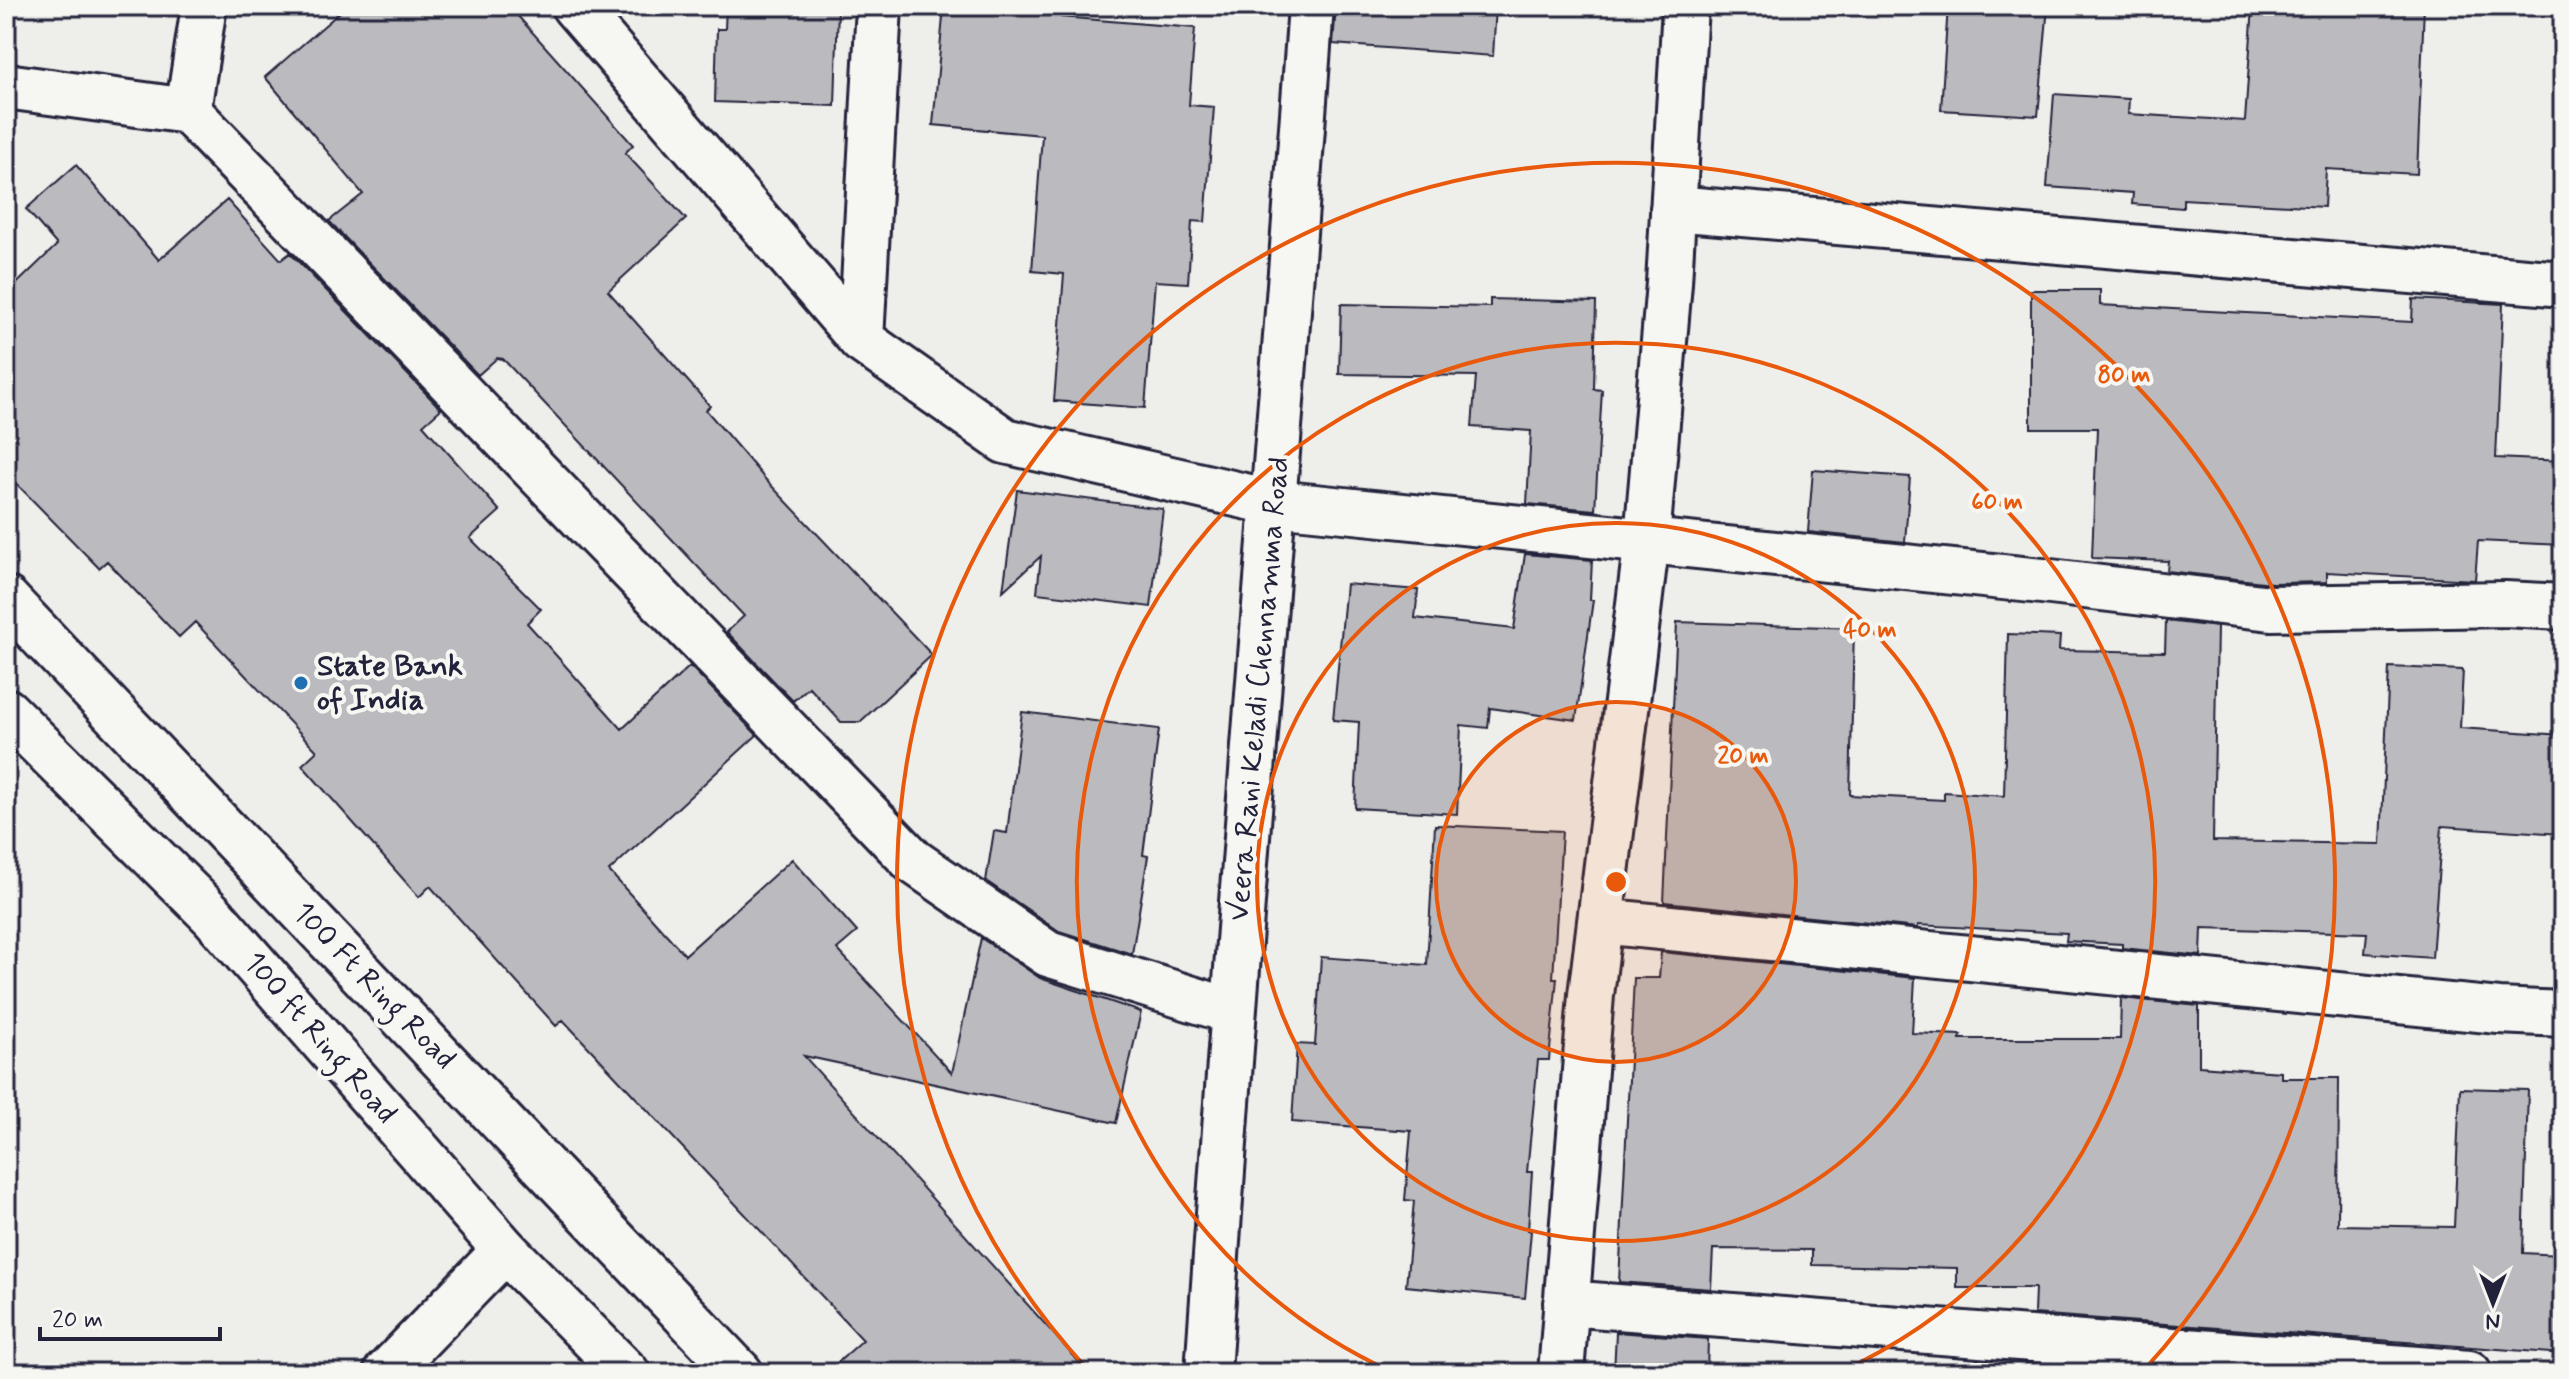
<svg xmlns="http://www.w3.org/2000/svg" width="2569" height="1379" font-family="Mynerve,sans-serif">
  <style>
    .building { fill: #bbbbbf; stroke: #22223b; stroke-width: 2 }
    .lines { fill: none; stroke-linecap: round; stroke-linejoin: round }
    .minor-casing { stroke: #22223b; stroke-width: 50 }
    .major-casing { stroke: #22223b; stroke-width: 50 }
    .minor { stroke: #f6f6f2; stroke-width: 44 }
    .major { stroke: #f6f6f2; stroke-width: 44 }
    .ring { fill: none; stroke: #e8590c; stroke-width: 4 }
    .poi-dot { fill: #1f6fb2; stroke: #f6f6f2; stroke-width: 3 }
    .labels { text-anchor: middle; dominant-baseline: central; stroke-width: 8; stroke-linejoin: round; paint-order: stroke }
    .poi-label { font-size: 30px; font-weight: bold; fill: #22223b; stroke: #f6f6f2; text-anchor: start }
    .street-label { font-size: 30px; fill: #22223b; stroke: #f6f6f2 }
    .centre { fill: #e8590c; stroke: #f6f6f2; stroke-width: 4 }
    .ring-label { font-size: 24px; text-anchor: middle; font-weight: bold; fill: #e8590c; stroke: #f6f6f2; stroke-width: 8; stroke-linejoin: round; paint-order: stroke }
  </style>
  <rect width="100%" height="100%" fill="#eeeeeb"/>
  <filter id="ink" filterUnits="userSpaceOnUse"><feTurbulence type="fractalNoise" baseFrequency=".0125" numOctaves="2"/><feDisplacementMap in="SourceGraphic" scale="16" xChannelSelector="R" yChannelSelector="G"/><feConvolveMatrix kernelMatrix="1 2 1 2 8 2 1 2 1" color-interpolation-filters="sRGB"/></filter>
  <g filter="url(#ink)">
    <path class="building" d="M 347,6 L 509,6 L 633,145 L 625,153 L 686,219 L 608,291 L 710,406 L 706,410 L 766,480 L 932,655 L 860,722 L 841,722 L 809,687 L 793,701 L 727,632 L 744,616 L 503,359 L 497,358 L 478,375 L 329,221 L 363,194 L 265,77 Z
      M 726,6 L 838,6 L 835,106 L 715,102 L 717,29 L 725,29 Z
      M 944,6 L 1062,6 L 1061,17 L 1195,28 L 1189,105 L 1214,107 L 1205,222 L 1192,221 L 1188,283 L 1155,281 L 1145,408 L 1054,401 L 1064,274 L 1032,271 L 1042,135 L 933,125 Z
      M 1336,6 L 1496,6 L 1493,56 L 1333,44 Z
      M 1948,6 L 2048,6 L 2038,116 L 1941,110 Z
      M 2253,6 L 2424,6 L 2417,174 L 2326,169 L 2324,207 L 2183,199 L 2183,208 L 2132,204 L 2133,193 L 2047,187 L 2054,94 L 2129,99 L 2128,114 L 2245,121 Z
      M 76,165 L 159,260 L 227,200 L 281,260 L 290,253 L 441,409 L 423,425 L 500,511 L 470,538 L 541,609 L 527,623 L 622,729 L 690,666 L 757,735 L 609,871 L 685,955 L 792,859 L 857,932 L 837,949 L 952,1073 L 981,938 L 1040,978 L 1141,1012 L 1116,1123 L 804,1056 L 1089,1373 L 826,1373 L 863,1340 L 563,1020 L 556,1026 L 430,886 L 419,897 L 302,765 L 317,751 L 195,622 L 179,637 L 107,561 L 99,568 L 6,473 L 6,294 L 57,245 L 26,209 Z
      M 2031,290 L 2100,290 L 2100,305 L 2412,322 L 2413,299 L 2503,304 L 2496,458 L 2563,461 L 2563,545 L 2478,541 L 2475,580 L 2327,572 L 2327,582 L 2272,583 L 2167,571 L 2168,561 L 2092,558 L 2097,428 L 2031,428 Z
      M 1490,299 L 1596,302 L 1594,389 L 1602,390 L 1595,510 L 1527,504 L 1531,431 L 1472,427 L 1476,376 L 1339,374 L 1341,304 L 1490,307 Z
      M 1813,470 L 1910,477 L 1905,542 L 1808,532 Z
      M 1017,490 L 1163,509 L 1151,607 L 1037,593 L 1041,556 L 1003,591 Z
      M 1525,554 L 1592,560 L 1590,600 L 1593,600 L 1576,720 L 1490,708 L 1488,728 L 1461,725 L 1457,814 L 1355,808 L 1359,722 L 1333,720 L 1346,584 L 1418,590 L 1415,618 L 1514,629 Z
      M 2166,621 L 2217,627 L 2213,841 L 2381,844 L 2389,667 L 2463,670 L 2460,728 L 2563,735 L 2563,834 L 2442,826 L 2432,958 L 2365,953 L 2367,933 L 2202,928 L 2201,956 L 2122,948 L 2122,944 L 2066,941 L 2067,933 L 1918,925 L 1918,928 L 1664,902 L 1677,622 L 1854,628 L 1850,795 L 1944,800 L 1944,792 L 2004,796 L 2008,634 L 2060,636 L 2059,650 L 2165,652 Z
      M 1022,712 L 1159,729 L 1143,855 L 1148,856 L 1132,954 L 1059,931 L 986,881 L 994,831 L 1007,833 Z
      M 1435,825 L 1562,831 L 1553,978 L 1557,978 L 1549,1060 L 1538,1060 L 1527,1172 L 1532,1172 L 1528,1230 L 1531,1231 L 1525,1298 L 1406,1286 L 1414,1201 L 1405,1200 L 1411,1131 L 1292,1122 L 1297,1044 L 1315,1045 L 1321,957 L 1427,965 Z
      M 1661,952 L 1915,978 L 1912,1033 L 1961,1035 L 1960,1039 L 2120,1039 L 2121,998 L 2199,1006 L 2199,1066 L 2281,1072 L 2281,1078 L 2339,1078 L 2338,1225 L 2454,1227 L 2460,1088 L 2528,1090 L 2523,1253 L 2563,1255 L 2563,1354 L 2034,1314 L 2035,1288 L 1957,1288 L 1957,1268 L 1812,1265 L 1812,1250 L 1713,1249 L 1711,1289 L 1619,1282 L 1634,978 L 1659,978 Z
      M 1616,1332 L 1708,1339 L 1707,1373 L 1614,1373 Z"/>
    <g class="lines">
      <defs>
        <path id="minor" d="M 574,6 L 861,340 L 1005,441 L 1275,503 L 2042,581 L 2271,608 L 2505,604 L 2563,607
          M 6,86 L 188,111 L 913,861 L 1048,954 L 1231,1011
          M 188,111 L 204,6
          M 1673,208 L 2563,284
          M 861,340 L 879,6
          M 1600,921 L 2499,1011 L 2563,1014
          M 1566,1303 L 2469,1373
          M 386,1373 L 505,1250
          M 1561,1373 L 1591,995 L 1647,539 L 1669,283 L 1685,6"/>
        <path id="major" d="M 6,599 L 740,1373
          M 6,711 L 213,916 L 505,1250 L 627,1373
          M 1208,1373 C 1238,917 1278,462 1311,6"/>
      </defs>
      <use href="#minor" class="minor-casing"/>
      <use href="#major" class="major-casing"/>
      <use href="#minor" class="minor"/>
      <use href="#major" class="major"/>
    </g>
  </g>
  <circle cx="1616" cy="882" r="180" fill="#e8590c" fill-opacity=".12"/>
  <g class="ring">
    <circle cx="1616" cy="882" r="180"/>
    <circle cx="1616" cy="882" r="359"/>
    <path d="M1392 1372A539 539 0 1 1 1840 1372"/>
    <path d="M1090 1372A719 719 0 1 1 2142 1372"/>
  </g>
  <circle class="poi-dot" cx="301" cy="683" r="8"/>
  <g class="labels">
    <g class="poi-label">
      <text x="317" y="666">State Bank<tspan x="317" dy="34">of India</tspan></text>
    </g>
    <g class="street-label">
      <text transform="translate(1259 689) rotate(-85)">Veera Rani Keladi Chennamma Road</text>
      <text transform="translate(374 986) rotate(46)">100 Ft Ring Road</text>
      <text transform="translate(320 1038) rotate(49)">100 ft Ring Road</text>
    </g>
  </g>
  <circle cx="1616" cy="882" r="12" class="centre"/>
  <g class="ring-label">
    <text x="2124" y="382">80 m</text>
    <text x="1997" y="509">60 m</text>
    <text x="1870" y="637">40 m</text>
    <text x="1743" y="763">20 m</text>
  </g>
  <rect width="2569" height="1379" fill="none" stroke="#f6f6f2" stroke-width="32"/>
  <rect x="16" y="16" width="2537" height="1347" fill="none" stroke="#22223b" stroke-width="3" filter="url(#ink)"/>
  <g transform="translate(2493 1303) rotate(180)" stroke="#f6f6f2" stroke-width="6" paint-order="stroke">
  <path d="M0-6L14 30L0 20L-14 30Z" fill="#22223b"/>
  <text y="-12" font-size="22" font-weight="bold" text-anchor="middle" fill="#22223b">N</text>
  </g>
  <path d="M40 1327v12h180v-12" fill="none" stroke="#22223b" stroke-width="4"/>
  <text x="52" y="1327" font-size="24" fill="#22223b" stroke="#f6f6f2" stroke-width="6" paint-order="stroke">20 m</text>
</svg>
